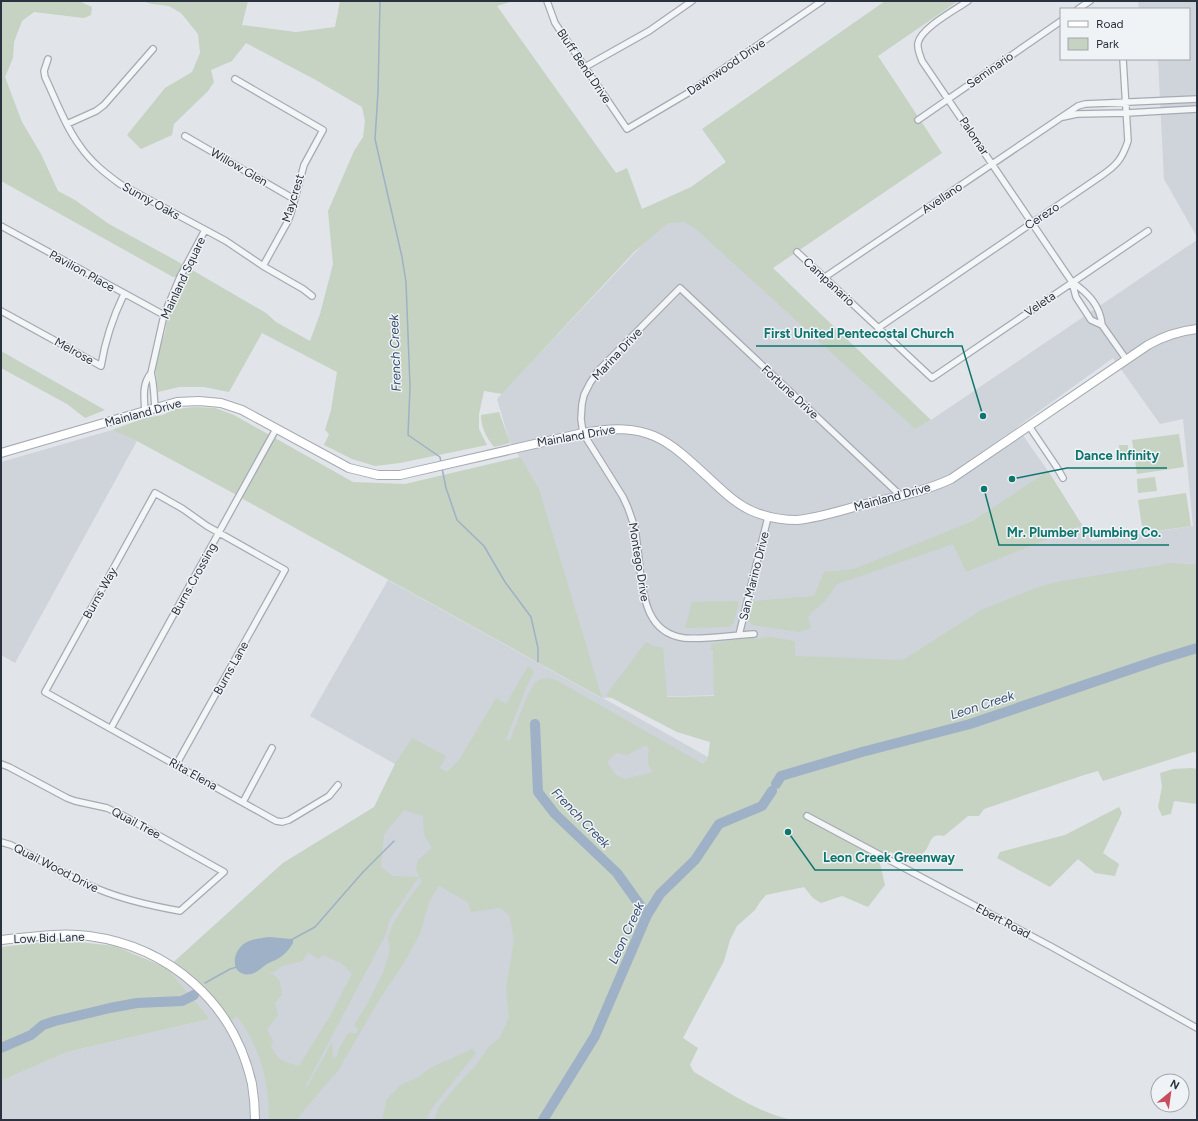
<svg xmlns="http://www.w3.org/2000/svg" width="1198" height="1121" font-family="Figtree,sans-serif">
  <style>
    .built { fill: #cfd3da; fill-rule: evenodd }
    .green { fill: #c6d2c2; fill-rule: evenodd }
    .water { fill: #9eb1c6 }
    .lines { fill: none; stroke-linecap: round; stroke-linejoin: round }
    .stream { stroke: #9eb1c6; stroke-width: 1.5 }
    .river { stroke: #9eb1c6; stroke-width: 10 }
    .street-casing { stroke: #a6abb3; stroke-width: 8 }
    .secondary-casing { stroke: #a6abb3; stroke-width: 10 }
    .street { stroke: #f3f5f7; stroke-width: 5.5 }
    .secondary { stroke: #fff; stroke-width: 8 }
    .labels { text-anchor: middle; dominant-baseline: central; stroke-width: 3; stroke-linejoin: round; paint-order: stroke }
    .street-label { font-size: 12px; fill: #2a323f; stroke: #f0f3f6 }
    .water-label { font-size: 13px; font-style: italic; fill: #375071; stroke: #f0f3f6 }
    .leader { fill: none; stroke: #0f766e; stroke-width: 1.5 }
    .callout-dot { fill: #0f766e; stroke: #f0f3f6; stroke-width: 1.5 }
    .callout-label { font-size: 13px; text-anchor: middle; font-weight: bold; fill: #0f766e; stroke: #f0f3f6; stroke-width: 3; stroke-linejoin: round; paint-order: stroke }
  </style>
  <rect width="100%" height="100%" fill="#e1e4e9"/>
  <path class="built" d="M 1138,1 L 1197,1 L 1197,237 L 1164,179 L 1158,59 L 1189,59 L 1189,9 L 1139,9 Z
    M 679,206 L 915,429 L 931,420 L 1197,240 L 1197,564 L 1172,563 L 890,685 L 804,693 L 603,698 L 708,757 L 622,866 L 465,1120 L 1,1120 L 1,1081 L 67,1052 L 210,1019 L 167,968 L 283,863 L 375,807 L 395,764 L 310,716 L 388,580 L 601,698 L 539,488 L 509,440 L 497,399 ZM 1113,358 L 1160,424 L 1183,419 L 1193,526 L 1092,541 L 1048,471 L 1017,427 Z
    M 112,430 L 137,441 L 15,663 L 1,655 L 1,462 Z"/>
  <path class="green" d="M 1,1 L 79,1 L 92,7 L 91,15 L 84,18 L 34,12 L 22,21 L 14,42 L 13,58 L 5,77 L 22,122 L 41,154 L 58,191 L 75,200 L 109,224 L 175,260 L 266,313 L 276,322 L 310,341 L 320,314 L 333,264 L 328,211 L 354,151 L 363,137 L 365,121 L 362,107 L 314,79 L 246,43 L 232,61 L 211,70 L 214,82 L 208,91 L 174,124 L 172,135 L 141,149 L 127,135 L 165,88 L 192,72 L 200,53 L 198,34 L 181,13 L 169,6 L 152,4 L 142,1 L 248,1 L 242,25 L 296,32 L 335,27 L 340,1 L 513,1 L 497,6 L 616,173 L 627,168 L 642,209 L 691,187 L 726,162 L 702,129 L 885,1 L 958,1 L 878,56 L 942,153 L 773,268 L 931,420 L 915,429 L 696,229 L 684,222 L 668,223 L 634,252 L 502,394 L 484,391 L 479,414 L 479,429 L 487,445 L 400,463 L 375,466 L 352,459 L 324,445 L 329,434 L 325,430 L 331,410 L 337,372 L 262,333 L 229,392 L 204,387 L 179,387 L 158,392 L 155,367 L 161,344 L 165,332 L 168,315 L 177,294 L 187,278 L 173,277 L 1,181 Z
    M 1,351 L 105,410 L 85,418 L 67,404 L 1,368 Z
    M 195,407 L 215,408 L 234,415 L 353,482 L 405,484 L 520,457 L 539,488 L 602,698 L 243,499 L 233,493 L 137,441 L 112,430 L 145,418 L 163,415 L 174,409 Z
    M 499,412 L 510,443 L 494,447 C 486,437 481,427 481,415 Z
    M 1179,434 L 1184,467 L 1137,474 L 1132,440 Z
    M 1119,445 L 1128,445 L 1129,461 L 1121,462 Z
    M 1048,471 L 1082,525 L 966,572 L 953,544 L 837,584 L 824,602 L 811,613 L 808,618 L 811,628 L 799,632 L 753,625 L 748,621 L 754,601 L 814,596 L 824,572 L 854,569 L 973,521 Z
    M 1155,477 L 1157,491 L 1138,493 L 1137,479 Z
    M 1186,493 L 1191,526 L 1143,533 L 1138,500 Z
    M 1172,563 L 1197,564 L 1197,753 L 1193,752 L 1103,781 L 1098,771 L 1084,775 L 984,809 L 979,816 L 968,816 L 944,836 C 928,832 932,846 923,853 C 920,855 916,856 913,858 L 890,852 L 879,859 L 885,885 L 868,907 L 842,896 L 821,903 L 813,898 L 804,887 L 766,895 L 760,902 L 755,910 L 737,926 L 730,940 L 724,961 L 683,1038 L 698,1048 L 690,1065 L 694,1072 C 725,1090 756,1112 792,1120 L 434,1120 L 439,1107 L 457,1085 L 476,1065 L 490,1045 L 500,1038 L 509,1017 L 506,989 L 514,940 L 510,917 L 501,908 L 471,912 L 468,902 L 439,886 L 429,902 L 420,934 L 402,966 L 379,1000 L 339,1069 L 296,1120 L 269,1120 C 269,1080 261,1049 237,1016 L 231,1021 C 213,995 199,981 174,962 L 283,863 L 374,807 L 395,764 L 412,738 L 446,756 L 440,768 L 447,772 L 459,760 L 496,698 L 506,704 L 528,666 L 532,669 L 534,672 L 526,688 L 506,739 L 510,741 C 514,730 529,686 537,681 C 545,677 550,678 558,681 L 703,764 L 708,757 L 710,742 L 677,732 L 606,695 L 646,642 L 653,646 L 663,648 L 667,697 L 714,696 L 713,650 L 711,650 L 711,644 L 753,636 L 755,639 L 769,637 L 795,641 L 795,656 L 903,660 L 981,610 L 1039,587 L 1057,582 ZM 646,745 L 649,750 C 647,759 647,765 653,772 L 625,779 L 616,775 L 607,762 L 616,753 L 627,755 ZM 404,810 L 423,816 L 424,835 L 432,848 L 418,860 L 416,868 L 419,877 L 393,876 L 381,867 L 384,834 ZM 419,877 L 422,881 L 407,901 L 393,924 L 388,937 L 390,951 L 383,973 L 366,1006 L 354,1025 L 358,1029 L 357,1033 L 348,1033 L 338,1051 L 337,1056 L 333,1059 L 332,1042 L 307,1087 L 305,1087 L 386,934 L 390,919 ZM 308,952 L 318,959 L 324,955 L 342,964 L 352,974 L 331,1014 L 299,1066 C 283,1062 279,1061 271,1046 L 273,1041 L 267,1029 L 278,1015 L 275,1003 L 282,995 L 280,981 L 273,974 L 267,974 L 274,972 L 282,966 L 302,961 Z
    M 739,601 L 734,622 L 729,627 L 685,628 L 692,602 Z
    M 1192,768 L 1197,769 L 1197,804 L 1174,801 L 1171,814 L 1162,816 L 1158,807 L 1162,787 L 1160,773 L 1173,769 Z
    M 1119,807 L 1122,813 L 1103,853 L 1119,864 L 1115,876 L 1095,873 L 1078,859 L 1050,887 L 997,858 L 1000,852 L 1065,835 Z
    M 61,940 L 115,946 L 167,968 L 210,1019 L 67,1052 L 1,1081 L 1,947 Z
    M 472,1049 L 476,1053 L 432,1108 L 427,1118 L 421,1120 L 382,1120 L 387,1099 L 402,1084 L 417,1078 L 430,1068 Z"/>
  <path class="water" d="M 269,937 L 291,939 L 293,940 L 293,943 C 286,955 280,958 267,964 C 262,967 257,973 251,974 C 231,978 230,953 245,943 C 252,939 262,938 269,937 Z"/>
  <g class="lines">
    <path class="stream" d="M 380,1 L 378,92 L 375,139 L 402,257 L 406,282 L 410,387 L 408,435 L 440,457 L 441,463
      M 442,468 L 446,488 L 457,520 L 484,546 L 505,582 L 531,617 L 538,648 L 538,662
      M 291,940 L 315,927 L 363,872 L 394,841
      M 205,983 L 230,969 L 237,967"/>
    <path class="river" d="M 535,724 L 538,792 L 555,814 L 617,873 L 647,915
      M 776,784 L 781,776 L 862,752 L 970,724 L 1161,659 L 1197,648
      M 1,1048 L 31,1035 L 43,1025 L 55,1021 L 110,1008 L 137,1003 L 182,1001 L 194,995
      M 543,1120 L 595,1036 L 647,915 L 660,894 L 695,860 L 719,824 L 762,806 L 772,791"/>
    <defs>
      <path id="street" d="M 547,1 L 555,23 L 627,129 L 688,93 L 822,1
        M 968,1 C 955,10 921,28 918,43 C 917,49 920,55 922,61 L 1072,282 L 1076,297 L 1091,320 L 1102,325 L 1126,359
        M 1078,9 L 1090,1
        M 48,59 L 44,71 L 45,77 C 56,100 65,126 80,146 C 91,162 105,173 120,184 L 226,241 L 263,266 L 303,289 L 312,296
        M 585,67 L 649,31 L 692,1
        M 235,79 L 323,130 L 304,165 L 291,213 L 288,221 L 263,266
        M 1063,117 L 1077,114 L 1127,113 L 1197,109
        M 918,120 L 1061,21
        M 67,124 L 96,111 L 104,105 L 153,49
        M 185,136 L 294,199
        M 1,226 L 164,315
        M 797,252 L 932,378 L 1148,231
        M 825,277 L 1078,106 L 1085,104 L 1197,99
        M 1072,282 C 1088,293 1100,305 1102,325
        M 1,311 L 101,366 C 105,341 113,317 124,294
        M 878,328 L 1101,176 C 1117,165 1122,159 1128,141 L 1123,59
        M 151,373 C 154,384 154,396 155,408
        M 145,411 C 144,397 142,384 151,373 L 164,315 L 180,277 L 205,230
        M 1029,426 L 1056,466 L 1063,478
        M 754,634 C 733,635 705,640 684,638 C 648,633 644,600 640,570 C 639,556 637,542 635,528 L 628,508 L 623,497 L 583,433 L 581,419 L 582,404 L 584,395 L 590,383 L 598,371 L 680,288 L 900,495
        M 739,635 L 768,517
        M 111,728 L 276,429
        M 1,764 L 9,767 L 67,798 L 75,801 L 107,808 L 122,815 L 224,872 L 180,911 C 152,906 124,900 98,889 C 67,877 40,859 11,845 L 1,842
        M 176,765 L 285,570 L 207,526 L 183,509 L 155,493 L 45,692 L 276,821 L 282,822 L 289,820 L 329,796 L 338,785
        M 243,802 L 272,748
        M 807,816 L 1052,947 L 1197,1028"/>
      <path id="secondary" d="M 1,453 L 145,411 L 177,402 L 199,401 L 221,403 L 242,410 L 349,468 L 378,475 L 400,475 L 583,433 C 648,421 666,438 711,480 C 724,492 736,504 752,511 C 766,517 782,520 797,520 C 818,518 840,511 861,505 C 892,498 923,492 951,479 L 1148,345 C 1164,336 1179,331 1197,329
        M 1,940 C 30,937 60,932 89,936 C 170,947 234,1003 252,1084 C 254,1096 255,1108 255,1120"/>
    </defs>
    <use href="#street" class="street-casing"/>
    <use href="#secondary" class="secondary-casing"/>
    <use href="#street" class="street"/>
    <use href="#secondary" class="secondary"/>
  </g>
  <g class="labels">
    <g class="street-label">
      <text transform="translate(584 66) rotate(56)">Bluff Bend Drive</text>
      <text transform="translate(726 67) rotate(-34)">Dawnwood Drive</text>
      <text transform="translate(990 70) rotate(-35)">Seminario</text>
      <text transform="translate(974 136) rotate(56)">Palomar</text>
      <text transform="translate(239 167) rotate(30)">Willow Glen</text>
      <text transform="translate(293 198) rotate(-73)">Maycrest</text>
      <text transform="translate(942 198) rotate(-34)">Avellano</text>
      <text transform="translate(151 201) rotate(29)">Sunny Oaks</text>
      <text transform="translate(1042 216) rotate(-34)">Cerezo</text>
      <text transform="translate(82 271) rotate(29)">Pavilion Place</text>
      <text transform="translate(183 278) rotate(-65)">Mainland Square</text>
      <text transform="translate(829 282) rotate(43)">Campanario</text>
      <text transform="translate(1040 304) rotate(-34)">Veleta</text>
      <text transform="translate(74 351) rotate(29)">Melrose</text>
      <text transform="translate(617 354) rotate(-47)">Marina Drive</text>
      <text transform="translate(790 392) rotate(43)">Fortune Drive</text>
      <text transform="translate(143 413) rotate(-15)">Mainland Drive</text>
      <text transform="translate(576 436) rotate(-10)">Mainland Drive</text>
      <text transform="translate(892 497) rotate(-15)">Mainland Drive</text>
      <text transform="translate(639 562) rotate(81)">Montego Drive</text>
      <text transform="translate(754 576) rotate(-76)">San Marino Drive</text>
      <text transform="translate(194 579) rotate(-61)">Burns Crossing</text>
      <text transform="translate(100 593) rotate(-61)">Burns Way</text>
      <text transform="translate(231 668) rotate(-61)">Burns Lane</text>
      <text transform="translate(193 774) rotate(29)">Rita Elena</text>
      <text transform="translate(136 823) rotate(28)">Quail Tree</text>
      <text transform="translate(56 868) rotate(27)">Quail Wood Drive</text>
      <text transform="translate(1003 921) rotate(28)">Ebert Road</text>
      <text transform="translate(49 938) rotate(-2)">Low Bid Lane</text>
    </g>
    <g class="water-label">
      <text transform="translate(395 353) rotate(-92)">French Creek</text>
      <text transform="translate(982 705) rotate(-18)">Leon Creek</text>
      <text transform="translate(581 818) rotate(46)">French Creek</text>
      <text transform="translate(626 933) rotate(-65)">Leon Creek</text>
    </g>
  </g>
  <path class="leader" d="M983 416L962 346H756M1012 479L1067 468H1167M984 489L999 545H1169M788 832L815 870H963"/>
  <g class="callout-dot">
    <circle cx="983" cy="416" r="4"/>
    <circle cx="1012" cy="479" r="4"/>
    <circle cx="984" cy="489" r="4"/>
    <circle cx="788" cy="832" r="4"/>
  </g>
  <g class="callout-label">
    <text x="859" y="338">First United Pentecostal Church</text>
    <text x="1117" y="460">Dance Infinity</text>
    <text x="1084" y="537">Mr. Plumber Plumbing Co.</text>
    <text x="889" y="862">Leon Creek Greenway</text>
  </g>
  <rect width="1198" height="1121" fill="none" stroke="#2a323f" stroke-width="4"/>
  <rect x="1060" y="8" width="130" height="52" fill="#f0f3f6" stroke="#a1a6ad"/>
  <rect x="1068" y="21" width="20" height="6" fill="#ffffff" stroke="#a1a6ad"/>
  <text x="1096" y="28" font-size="12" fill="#2a323f">Road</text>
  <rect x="1068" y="38" width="20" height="12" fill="#c6d2c2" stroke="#a1a6ad"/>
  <text x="1096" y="48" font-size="12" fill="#2a323f">Park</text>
  <g transform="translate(1170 1093) rotate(29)"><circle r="19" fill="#f0f3f6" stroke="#a1a6ad"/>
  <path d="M0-3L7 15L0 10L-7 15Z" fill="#c64e5e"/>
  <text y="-6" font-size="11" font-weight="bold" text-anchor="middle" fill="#2a323f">N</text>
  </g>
</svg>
